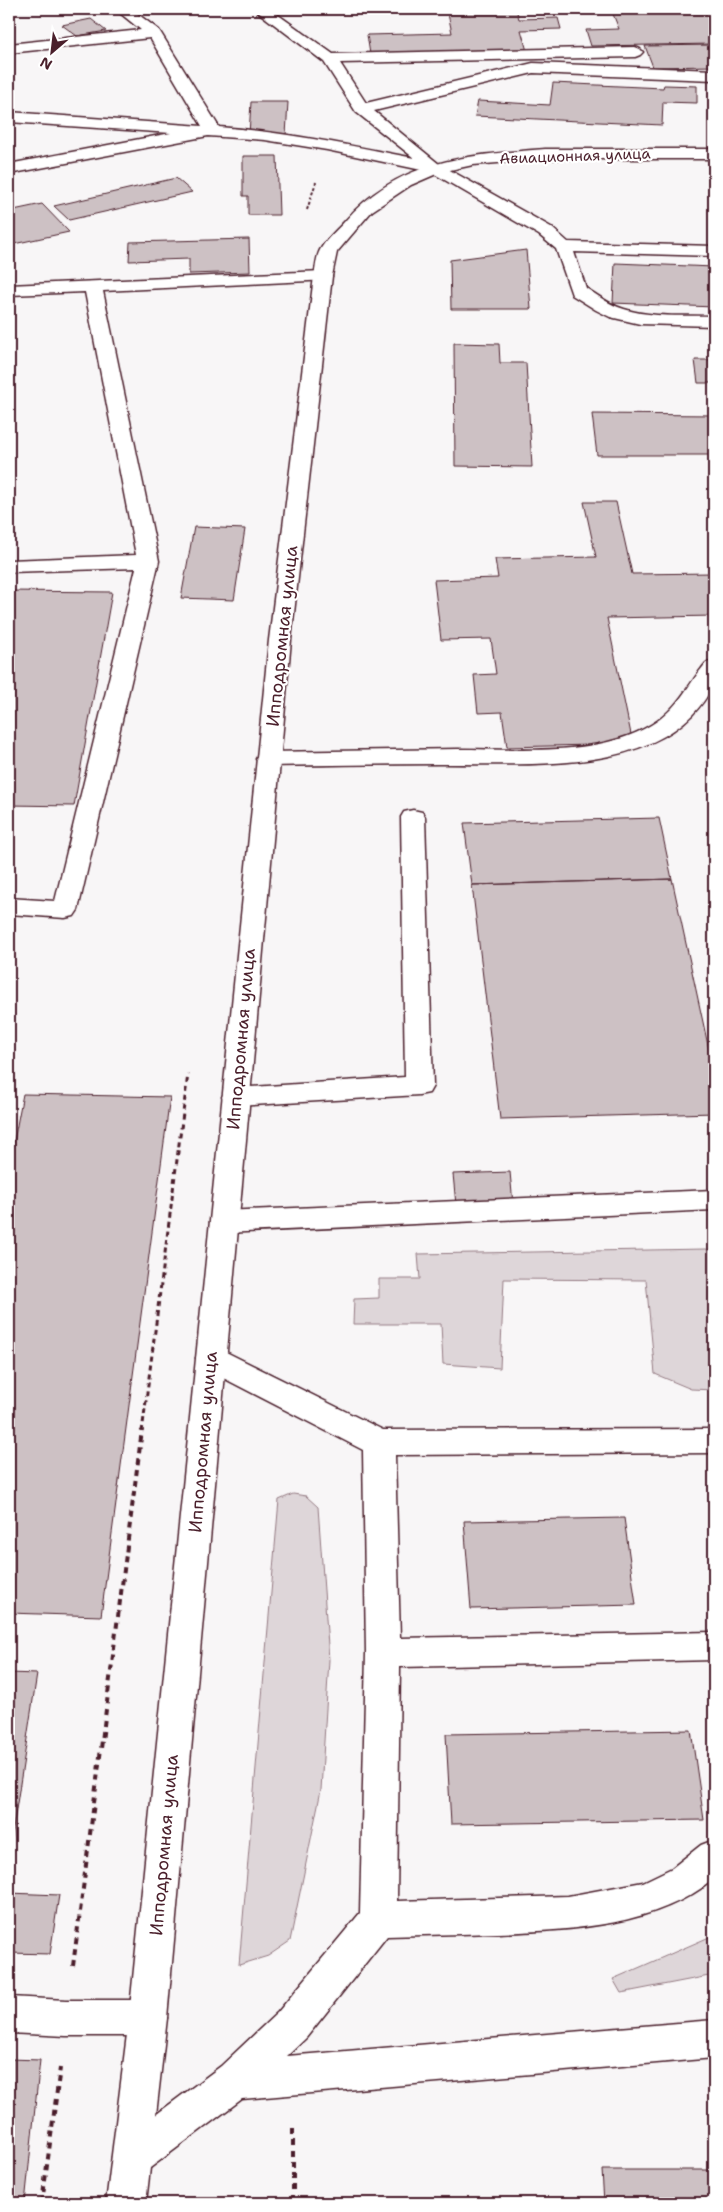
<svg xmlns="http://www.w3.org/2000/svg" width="723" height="2212" font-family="'Shantell Sans',sans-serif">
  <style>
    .green { fill: #ded6d9; stroke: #947a82 }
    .building { fill: #cdc1c4; stroke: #4a1f2b }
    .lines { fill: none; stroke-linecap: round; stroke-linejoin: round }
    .minor-casing { stroke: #4a1f2b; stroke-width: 3 }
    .major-casing { stroke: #4a1f2b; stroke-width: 3 }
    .path-far2 { stroke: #4a1f2b; stroke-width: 2; stroke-dasharray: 3 2.5; stroke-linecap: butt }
    .path-far1 { stroke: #4a1f2b; stroke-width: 3; stroke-dasharray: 5 4; stroke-linecap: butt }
    .path { stroke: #4a1f2b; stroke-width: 4; stroke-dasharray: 6 5; stroke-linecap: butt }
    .minor { fill: #fff; fill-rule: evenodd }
    .major { fill: #fff; fill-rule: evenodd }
    .labels { text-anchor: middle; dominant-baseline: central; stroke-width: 4.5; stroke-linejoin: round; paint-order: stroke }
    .far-street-label { font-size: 15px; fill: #4a1f2b; stroke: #fff }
    .street-label { font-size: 18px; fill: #4a1f2b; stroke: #fff }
  </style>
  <rect width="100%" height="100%" fill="#f8f6f7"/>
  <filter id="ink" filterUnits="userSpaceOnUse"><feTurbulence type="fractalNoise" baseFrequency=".02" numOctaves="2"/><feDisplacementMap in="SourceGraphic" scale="10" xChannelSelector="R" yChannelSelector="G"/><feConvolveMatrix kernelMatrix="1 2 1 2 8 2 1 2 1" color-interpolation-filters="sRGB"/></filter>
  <g filter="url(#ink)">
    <path class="green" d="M 706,1249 L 714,1251 L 714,1390 L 691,1389 L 655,1374 L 646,1280 L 504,1279 L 500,1368 L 443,1364 L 441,1324 L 353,1324 L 354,1299 L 379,1298 L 379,1279 L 420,1279 L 418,1254 Z
      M 293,1494 L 306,1496 L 318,1507 L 329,1660 L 321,1790 L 290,1941 L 268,1956 L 239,1965 L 279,1500 Z
      M 714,1935 L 714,1975 L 621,1993 L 613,1979 Z"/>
    <path class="building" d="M 447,9 L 516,9 L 519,19 L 558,18 L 561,29 L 521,30 L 527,51 L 370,54 L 367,35 L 452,33 Z
      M 611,9 L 713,9 L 714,44 L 591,46 L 586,30 L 619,29 Z
      M 91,19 L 106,31 L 77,36 L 62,25 Z
      M 714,45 L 714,66 L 653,67 L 645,46 Z
      M 553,83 L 663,88 L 664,85 L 697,86 L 697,103 L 663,102 L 662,125 L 475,116 L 478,101 L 550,105 Z
      M 251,102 L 288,102 L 286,135 L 249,135 Z
      M 243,156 L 277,156 L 279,215 L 248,215 L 248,196 L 243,196 Z
      M 176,178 L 192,192 L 69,220 L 54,206 Z
      M 42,204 L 69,232 L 9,245 L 9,211 Z
      M 249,239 L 250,272 L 189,274 L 189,259 L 129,261 L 130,242 Z
      M 526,250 L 531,309 L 451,309 L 450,260 Z
      M 615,263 L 714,267 L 714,307 L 613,303 Z
      M 454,343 L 499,344 L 500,363 L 526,363 L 532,467 L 455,466 Z
      M 695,360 L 714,360 L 714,383 L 698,383 Z
      M 592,414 L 714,415 L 714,455 L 597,455 Z
      M 584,502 L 616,502 L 632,574 L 714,573 L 714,616 L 607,618 L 633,744 L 507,747 L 502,712 L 478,713 L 474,675 L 496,674 L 491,639 L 441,640 L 434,580 L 498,578 L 495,559 L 596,557 Z
      M 194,527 L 245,529 L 234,600 L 181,598 Z
      M 9,591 L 112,592 L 74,806 L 9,805 Z
      M 659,818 L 672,879 L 472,885 L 464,823 Z
      M 672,879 L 714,1073 L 714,1113 L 500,1119 L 472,885 Z
      M 23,1094 L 170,1097 L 101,1616 L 9,1613 L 9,1167 Z
      M 510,1172 L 514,1215 L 457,1215 L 453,1174 Z
      M 624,1518 L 636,1605 L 471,1609 L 464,1521 Z
      M 9,1673 L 37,1674 L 9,1855 Z
      M 691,1730 L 704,1820 L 451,1824 L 446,1734 Z
      M 9,1893 L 59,1895 L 50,1954 L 9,1953 Z
      M 9,2059 L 40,2060 L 25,2203 L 9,2203 Z
      M 602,2170 L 714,2170 L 714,2203 L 604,2203 Z"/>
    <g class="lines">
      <defs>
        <path id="minor" d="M 115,9 L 131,9 L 159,30 L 219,127 C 285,132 349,145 414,158 L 356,112 L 324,62 L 254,9 L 270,9 L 333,54 L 635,47 L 640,49 L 643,52 L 640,55 L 635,57 L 340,63 L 366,103 L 533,63 L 714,70 L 714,80 L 533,73 L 374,111 L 439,164 L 551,227 L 568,242 L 714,246 L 714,256 L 574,252 L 586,288 C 598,296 610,305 624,309 C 652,318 685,315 714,316 L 714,326 L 640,324 L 610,317 L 596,310 L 572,295 L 556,249 L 539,235 L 431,172 L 327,150 L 265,140 L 208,136 L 9,174 L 9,164 L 171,133 L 9,122 L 9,112 L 202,126 L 150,38 L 9,53 L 9,44 L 141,30 Z
          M 323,271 L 329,272 L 332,276 L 329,280 L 103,291 L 159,561 L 78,910 L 74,916 L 65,918 L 9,914 L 9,898 L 55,901 L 136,568 L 9,572 L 9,560 L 136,555 L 85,292 L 9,295 L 9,285 Z
          M 714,661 C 716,685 709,697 692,715 C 633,775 517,763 439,764 C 382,764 325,765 268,766 L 260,764 L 256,759 L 260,754 L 268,752 C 331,751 395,750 458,749 C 518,749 598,757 651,725 C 677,710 688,685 706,663 Z
          M 413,810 L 422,812 L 425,817 L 433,1086 L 429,1093 L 419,1095 L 236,1106 L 226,1104 L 222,1097 L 226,1090 L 236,1088 L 405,1077 L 401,817 L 404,812 Z
          M 714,1190 L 714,1210 L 224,1233 L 214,1229 L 210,1222 L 214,1215 L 224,1211 Z
          M 211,1346 L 222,1350 L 383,1430 L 714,1429 L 714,1453 L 395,1455 L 400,1638 L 714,1632 L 714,1660 L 400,1667 L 397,1901 L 568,1896 L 643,1882 L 672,1868 L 701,1845 L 714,1840 L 714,1879 C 654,1927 571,1930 497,1933 C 461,1934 424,1935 387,1936 L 306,2038 L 287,2056 L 714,2020 L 714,2058 L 242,2099 L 146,2171 L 132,2177 L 118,2171 L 112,2157 L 118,2143 L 221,2066 L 278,2012 L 360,1913 L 366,1653 L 363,1450 L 200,1366 L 196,1358 L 200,1350 Z
          M 9,1997 L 66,2000 L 148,2000 L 162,2005 L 167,2018 L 162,2031 L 148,2036 L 66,2036 L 9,2033 Z"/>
        <path id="major" d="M 545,149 L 714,149 L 714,159 L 545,159 L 473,165 L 441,172 L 411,185 L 372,211 L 337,252 L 332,276 L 291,640 L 167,2018 L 146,2203 L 106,2203 L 129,2018 L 269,640 L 314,276 C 316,268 316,257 320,250 C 326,239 337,230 345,221 C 399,159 469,155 545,149 Z"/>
      </defs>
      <use href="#minor" class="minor-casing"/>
      <use href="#major" class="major-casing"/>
      <path class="path-far2" d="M 307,210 L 316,182"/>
      <path class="path-far1" d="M 142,1432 L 188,1074"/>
      <path class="path" d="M 73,1966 L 142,1430
        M 293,2129 L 293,2203
        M 42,2203 L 60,2068"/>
      <use href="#minor" class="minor"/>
      <use href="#major" class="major"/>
    </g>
  </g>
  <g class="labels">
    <g class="far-street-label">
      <text transform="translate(575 156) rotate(-2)">Авиационная улица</text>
    </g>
    <g class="street-label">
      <text transform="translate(282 636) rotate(-84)">Ипподромная улица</text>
      <text transform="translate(241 1039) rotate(-85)">Ипподромная улица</text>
      <text transform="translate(203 1442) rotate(-85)">Ипподромная улица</text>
      <text transform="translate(164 1845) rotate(-85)">Ипподромная улица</text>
    </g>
  </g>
  <rect width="723" height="2212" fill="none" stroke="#fff" stroke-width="30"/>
  <rect x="15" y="15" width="693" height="2182" fill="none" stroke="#4a1f2b" stroke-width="2" filter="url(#ink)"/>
  <g transform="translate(52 52) rotate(208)" stroke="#ffffff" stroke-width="4" paint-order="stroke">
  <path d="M0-4L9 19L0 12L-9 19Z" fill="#4a1f2b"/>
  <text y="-8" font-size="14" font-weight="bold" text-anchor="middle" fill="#4a1f2b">N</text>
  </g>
</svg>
